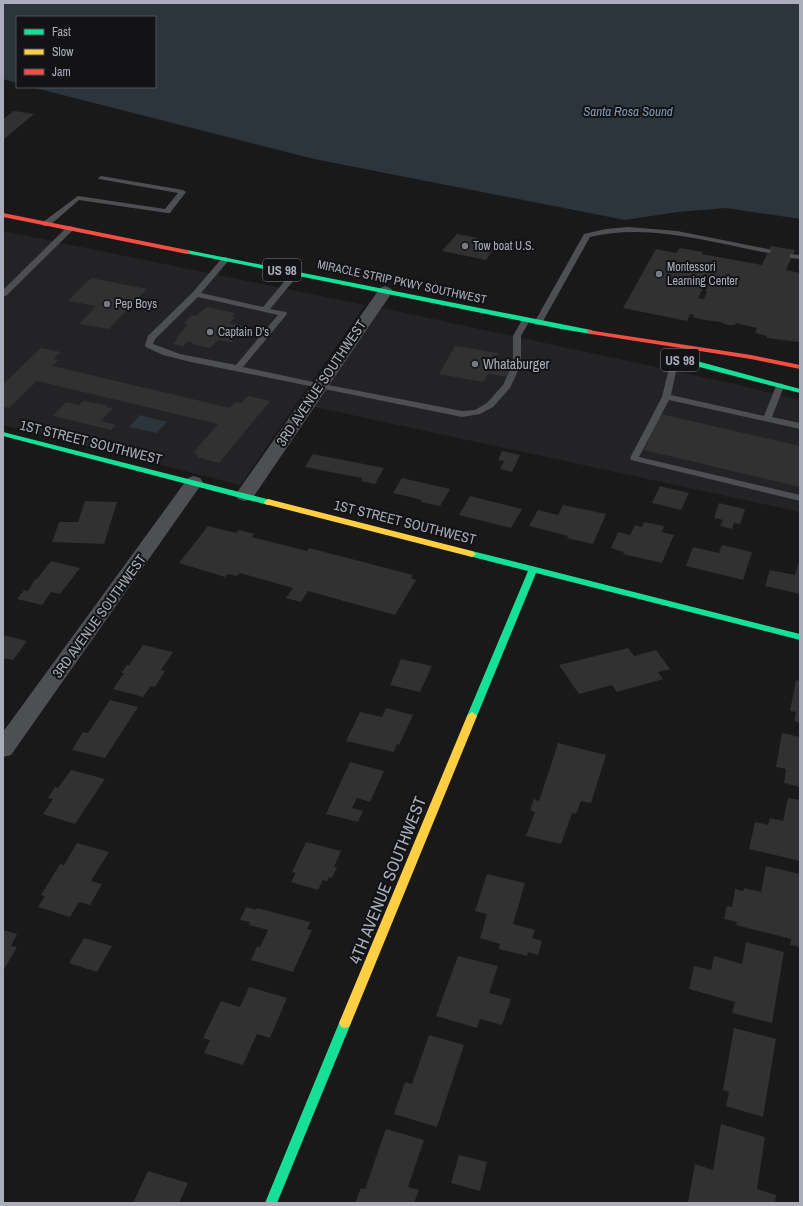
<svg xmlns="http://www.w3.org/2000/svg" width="803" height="1206" font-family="'Archivo Narrow',sans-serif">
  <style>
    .built { fill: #232326 }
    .water { fill: #2c343c }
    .building { fill: #313132; fill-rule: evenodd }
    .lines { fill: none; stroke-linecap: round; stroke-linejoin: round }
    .lane { fill: #4d4f53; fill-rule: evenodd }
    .street { fill: #4d4f53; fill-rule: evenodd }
    .fast { fill: #16e098; fill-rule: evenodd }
    .slow { fill: #ffcf43; fill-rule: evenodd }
    .jam { fill: #f24e42; fill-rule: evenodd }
    .poi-dot { fill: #777a83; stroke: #131316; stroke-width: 1.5 }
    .labels { text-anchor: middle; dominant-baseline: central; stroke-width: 4; stroke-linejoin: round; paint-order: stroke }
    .far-poi-label { font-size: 12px; fill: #aaaebb; stroke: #131316; text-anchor: start }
    .far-street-label { font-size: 12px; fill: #aaaebb; stroke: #131316 }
    .far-water-label { font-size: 13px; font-style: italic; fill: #819ab6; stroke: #131316 }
    .shield { fill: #131316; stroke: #7d808a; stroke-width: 1 }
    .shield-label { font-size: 13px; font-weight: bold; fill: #aaaebb }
    .poi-label { font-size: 14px; fill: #aaaebb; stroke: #131316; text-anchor: start }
    .street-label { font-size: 14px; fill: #aaaebb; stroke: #131316 }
    .near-street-label { font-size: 17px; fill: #aaaebb; stroke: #131316 }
  </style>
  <rect width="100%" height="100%" fill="#19191a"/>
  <path class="built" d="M 3,231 L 365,305 L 240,485 L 3,425 Z
    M 382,308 L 726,382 L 800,400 L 800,512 L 315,407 Z"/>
  <path class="water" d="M 3,3 L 800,3 L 800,219 L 726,208 L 678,212 L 625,220 L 314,159 L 31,87 L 155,87 L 155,17 L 17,17 L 17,83 L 3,79 Z
    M 140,415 L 167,422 L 157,433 L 129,427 Z"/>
  <path class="building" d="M 14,111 L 34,114 L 3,140 L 3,119 Z
    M 457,234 L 478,238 L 474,244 L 494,248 L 486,260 L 442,251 Z
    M 771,246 L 795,250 L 786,270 L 800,273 L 799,342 L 767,338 L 767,336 L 755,333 L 757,328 L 736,323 L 735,325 L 728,325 L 720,322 L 699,319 L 693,317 L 694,315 L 690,314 L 687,321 L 623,308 L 656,249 L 676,253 L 680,248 L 703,252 L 702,254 L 762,265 ZM 709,277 L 712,277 L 705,291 L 707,291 L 704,299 L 698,298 Z
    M 91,278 L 147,289 L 109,329 L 79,324 L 96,306 L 68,301 Z
    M 207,307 L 235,313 L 232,316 L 235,317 L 229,323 L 245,327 L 231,342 L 218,340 L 210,348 L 192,344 L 193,343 L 188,341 L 183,346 L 173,344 L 178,338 L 176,338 L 188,324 L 184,323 L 192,315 L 196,316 Z
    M 455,346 L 498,353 L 494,362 L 514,366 L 508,377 L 488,374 L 483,382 L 439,374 Z
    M 41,348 L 61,352 L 53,359 L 58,360 L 53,366 L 230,408 L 235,402 L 241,403 L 248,396 L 270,401 L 219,463 L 197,457 L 198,455 L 193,453 L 218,424 L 37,381 L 9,408 L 4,407 L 3,408 L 3,384 Z
    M 83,401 L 107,405 L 106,407 L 113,408 L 101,421 L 116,425 L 111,430 L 53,416 L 66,402 L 79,405 Z
    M 661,414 L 800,446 L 800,487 L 644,450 Z
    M 502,451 L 520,455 L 512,472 L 500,469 L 504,461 L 498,460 Z
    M 313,454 L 384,468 L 375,484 L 361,481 L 362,478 L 305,467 Z
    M 402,478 L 450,489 L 440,506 L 421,502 L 422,500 L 393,493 Z
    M 660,486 L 689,493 L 681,510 L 652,503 Z
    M 470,496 L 522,509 L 511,528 L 459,515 Z
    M 85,501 L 117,502 L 104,544 L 52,542 L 59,522 L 78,522 Z
    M 719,503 L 745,509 L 740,524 L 734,523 L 732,529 L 720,526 L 723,520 L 714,518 Z
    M 563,505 L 606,514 L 593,544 L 567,538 L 568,536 L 529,526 L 538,510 L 558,515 Z
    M 644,522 L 664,526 L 662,532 L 674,535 L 662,563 L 623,554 L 624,552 L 611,548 L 618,532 L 630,535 L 635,525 L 642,527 Z
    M 208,526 L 236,533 L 239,530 L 254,534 L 252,537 L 307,551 L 309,548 L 413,575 L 411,578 L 416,580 L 395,615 L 308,591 L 301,602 L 286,598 L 293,588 L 240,573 L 237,576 L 228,574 L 225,577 L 179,563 Z
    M 722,545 L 752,552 L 743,580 L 686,566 L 693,547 L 719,553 Z
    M 51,561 L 80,568 L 60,594 L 51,592 L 42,605 L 17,599 L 24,590 L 28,591 L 35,579 L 37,579 Z
    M 798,564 L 800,565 L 800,594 L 765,586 L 770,570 L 795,575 Z
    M 3,635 L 27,641 L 13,660 L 3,658 Z
    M 143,645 L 173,652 L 161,670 L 165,671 L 155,687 L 151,686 L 143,697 L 113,689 L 124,673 L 121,673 L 127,665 L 129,665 Z
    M 628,648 L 634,656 L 656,650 L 670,669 L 658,672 L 663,679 L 617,692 L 612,685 L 579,694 L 559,665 Z
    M 401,659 L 432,666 L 420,692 L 390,685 Z
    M 796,680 L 800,681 L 800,723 L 794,721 L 796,712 L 790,711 Z
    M 110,700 L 138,707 L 105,758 L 72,750 L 83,732 L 88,733 Z
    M 386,708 L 413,715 L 399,745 L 397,744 L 394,752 L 346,741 L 360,712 L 382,717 Z
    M 782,733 L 800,737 L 800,787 L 784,783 L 786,769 L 776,767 Z
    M 558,743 L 606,755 L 591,803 L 581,801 L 576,814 L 572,813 L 561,844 L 526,836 L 535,812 L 530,810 L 534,799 L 539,801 Z
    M 350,762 L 384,771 L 370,802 L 357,798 L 352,808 L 363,811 L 358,822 L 326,814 Z
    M 71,770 L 105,779 L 75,824 L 43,814 L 53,799 L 48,798 L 55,787 L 58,788 Z
    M 788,798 L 800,800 L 800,861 L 749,849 L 755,822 L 768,825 L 770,818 L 783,821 Z
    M 306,842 L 341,851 L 334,867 L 337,867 L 332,878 L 329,877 L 327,881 L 323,880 L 318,890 L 291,882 L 296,873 L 292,872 Z
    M 77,843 L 109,852 L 91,881 L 102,884 L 90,905 L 79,902 L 70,917 L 38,907 L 45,896 L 41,895 L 60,864 L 64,865 Z
    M 766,866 L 800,874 L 800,947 L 790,945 L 791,939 L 736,925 L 737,922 L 724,919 L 727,906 L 732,907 L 735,889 L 743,891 L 744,888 L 761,892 Z
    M 487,874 L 525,883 L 513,924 L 535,930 L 532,938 L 542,941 L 538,955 L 528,952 L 527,956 L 499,949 L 500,944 L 480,938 L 487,914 L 475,911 Z
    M 246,907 L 256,910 L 257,908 L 310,922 L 307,929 L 312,930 L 293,972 L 251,960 L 257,947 L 260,947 L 268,930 L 249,925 L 250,922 L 240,920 Z
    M 3,930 L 17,934 L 11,946 L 17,947 L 3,971 Z
    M 84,938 L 112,946 L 97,972 L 69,963 Z
    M 746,942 L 784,952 L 772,1023 L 732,1013 L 735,1002 L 689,989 L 694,966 L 711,970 L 714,956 L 742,964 Z
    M 458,956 L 498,966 L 489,993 L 511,999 L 502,1025 L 480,1019 L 477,1028 L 436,1016 Z
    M 249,987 L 287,998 L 270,1038 L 257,1034 L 243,1065 L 204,1053 L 210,1040 L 203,1038 L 221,1001 L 240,1007 Z
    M 734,1028 L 776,1039 L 763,1117 L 726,1106 L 729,1092 L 723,1090 Z
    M 429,1035 L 464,1045 L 437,1127 L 394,1114 L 405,1082 L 412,1084 Z
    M 721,1124 L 765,1137 L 757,1189 L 776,1195 L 775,1203 L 688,1203 L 695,1164 L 713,1170 Z
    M 386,1129 L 424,1140 L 408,1187 L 419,1190 L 414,1203 L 355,1203 L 361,1188 L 365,1189 Z
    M 459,1155 L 487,1162 L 480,1191 L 451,1183 Z
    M 148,1171 L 188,1183 L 179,1203 L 133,1203 Z"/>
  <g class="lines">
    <path class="lane" d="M 101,176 L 183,190 L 186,192 L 170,213 L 167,213 L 79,200 L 49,226 L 43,226 L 43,222 L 78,196 L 165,209 L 178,193 L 99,179 L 98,178 Z
      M 68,226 L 71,226 L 75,228 L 6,296 L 3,296 L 3,290 Z
      M 628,227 L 677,231 L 768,249 L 772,251 L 768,253 C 710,242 648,223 590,237 L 542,323 L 541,325 L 535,325 L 534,323 L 584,234 L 606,229 Z
      M 790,254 L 800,255 L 800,259 L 790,258 Z
      M 223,257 L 226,257 L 230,259 L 201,293 L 263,307 L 293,271 L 296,271 L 300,273 L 270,309 L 286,312 L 287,314 L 243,367 L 318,383 L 462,411 L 475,410 L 487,403 L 503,385 L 513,364 L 513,336 L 523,318 L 526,318 L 530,320 L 521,336 L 521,364 L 510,388 L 493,407 L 480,414 L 462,417 L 191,362 L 163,355 L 146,347 L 145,345 L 148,336 L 193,292 ZM 198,297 L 278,315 L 236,365 L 180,354 L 153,344 L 155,339 Z
      M 672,356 L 675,356 L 679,358 L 671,395 L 764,416 L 776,386 L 780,383 L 783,384 L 784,386 L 772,417 L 800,423 L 800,429 L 669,400 L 639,457 L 800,495 L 800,501 L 631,460 L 630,458 L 662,397 Z"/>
    <path class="street" d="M 385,286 L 390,288 L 393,291 L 252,499 L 245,501 L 238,499 L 236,495 L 238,491 L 380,288 Z
      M 194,476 L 200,478 L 203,482 L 11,755 L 3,757 L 3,732 L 188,478 Z"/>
    <path class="fast" d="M 187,250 L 591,330 L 595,332 L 591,334 L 561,329 L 185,253 L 185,251 Z
      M 665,354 L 671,354 L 800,389 L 800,393 L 665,358 Z
      M 3,432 L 271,500 L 272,502 L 268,505 L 3,436 Z
      M 472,551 L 800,634 L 800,640 L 536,573 L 477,716 L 475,718 L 469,718 L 467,716 L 528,571 L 469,556 L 468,554 L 469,552 Z
      M 345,1018 L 349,1019 L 351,1023 L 277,1203 L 265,1203 L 339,1023 L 341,1019 Z"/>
    <path class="slow" d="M 268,499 L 472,551 L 476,554 L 472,557 L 265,504 L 264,502 Z
      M 472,712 L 475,714 L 477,716 L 351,1023 L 349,1027 L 345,1028 L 341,1027 L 339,1023 L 467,716 L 469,714 Z"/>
    <path class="jam" d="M 3,213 L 187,250 L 190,252 L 187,254 L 3,217 Z
      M 588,330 L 751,355 L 800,365 L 800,369 L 751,359 L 591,334 L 587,332 Z"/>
  </g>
  <g class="poi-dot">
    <circle cx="465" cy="246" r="4"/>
    <circle cx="659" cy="274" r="4"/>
    <circle cx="107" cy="304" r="4"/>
    <circle cx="210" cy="332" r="4"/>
    <circle cx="475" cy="364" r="4"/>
  </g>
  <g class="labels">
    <g class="far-poi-label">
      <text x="473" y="246">Tow boat U.S.</text>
      <text x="667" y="267">Montessori<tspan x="667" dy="14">Learning Center</tspan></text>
      <text x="115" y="304">Pep Boys</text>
      <text x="218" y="332">Captain D's</text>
    </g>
    <g class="far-street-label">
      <text transform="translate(402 282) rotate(12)">MIRACLE STRIP PKWY SOUTHWEST</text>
    </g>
    <g class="far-water-label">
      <text x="628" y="111">Santa Rosa Sound</text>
    </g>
    <g class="shield">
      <rect x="263" y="259" width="38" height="22" rx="3"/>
      <rect x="661" y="349" width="38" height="22" rx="3"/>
    </g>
    <g class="shield-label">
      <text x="282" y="270">US 98</text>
      <text x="680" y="360">US 98</text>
    </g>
    <g class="poi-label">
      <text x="483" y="364">Whataburger</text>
    </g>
    <g class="street-label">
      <text transform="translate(321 383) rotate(-56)">3RD AVENUE SOUTHWEST</text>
      <text transform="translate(91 442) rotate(14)">1ST STREET SOUTHWEST</text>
      <text transform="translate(405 522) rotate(14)">1ST STREET SOUTHWEST</text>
      <text transform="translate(99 616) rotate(-54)">3RD AVENUE SOUTHWEST</text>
    </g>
    <g class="near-street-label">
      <text transform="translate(387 880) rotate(-68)">4TH AVENUE SOUTHWEST</text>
    </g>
  </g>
  <rect width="803" height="1206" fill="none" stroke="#aaaebb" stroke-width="8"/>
  <rect x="16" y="16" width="140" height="72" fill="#131316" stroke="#4f5158"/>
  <rect x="24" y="29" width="20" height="6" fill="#16e098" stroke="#4f5158"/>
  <text x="52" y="36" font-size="12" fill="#aaaebb">Fast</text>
  <rect x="24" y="49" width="20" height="6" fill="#ffcf43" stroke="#4f5158"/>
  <text x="52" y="56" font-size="12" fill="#aaaebb">Slow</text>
  <rect x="24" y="69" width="20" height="6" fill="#f24e42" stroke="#4f5158"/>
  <text x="52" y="76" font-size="12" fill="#aaaebb">Jam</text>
</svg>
